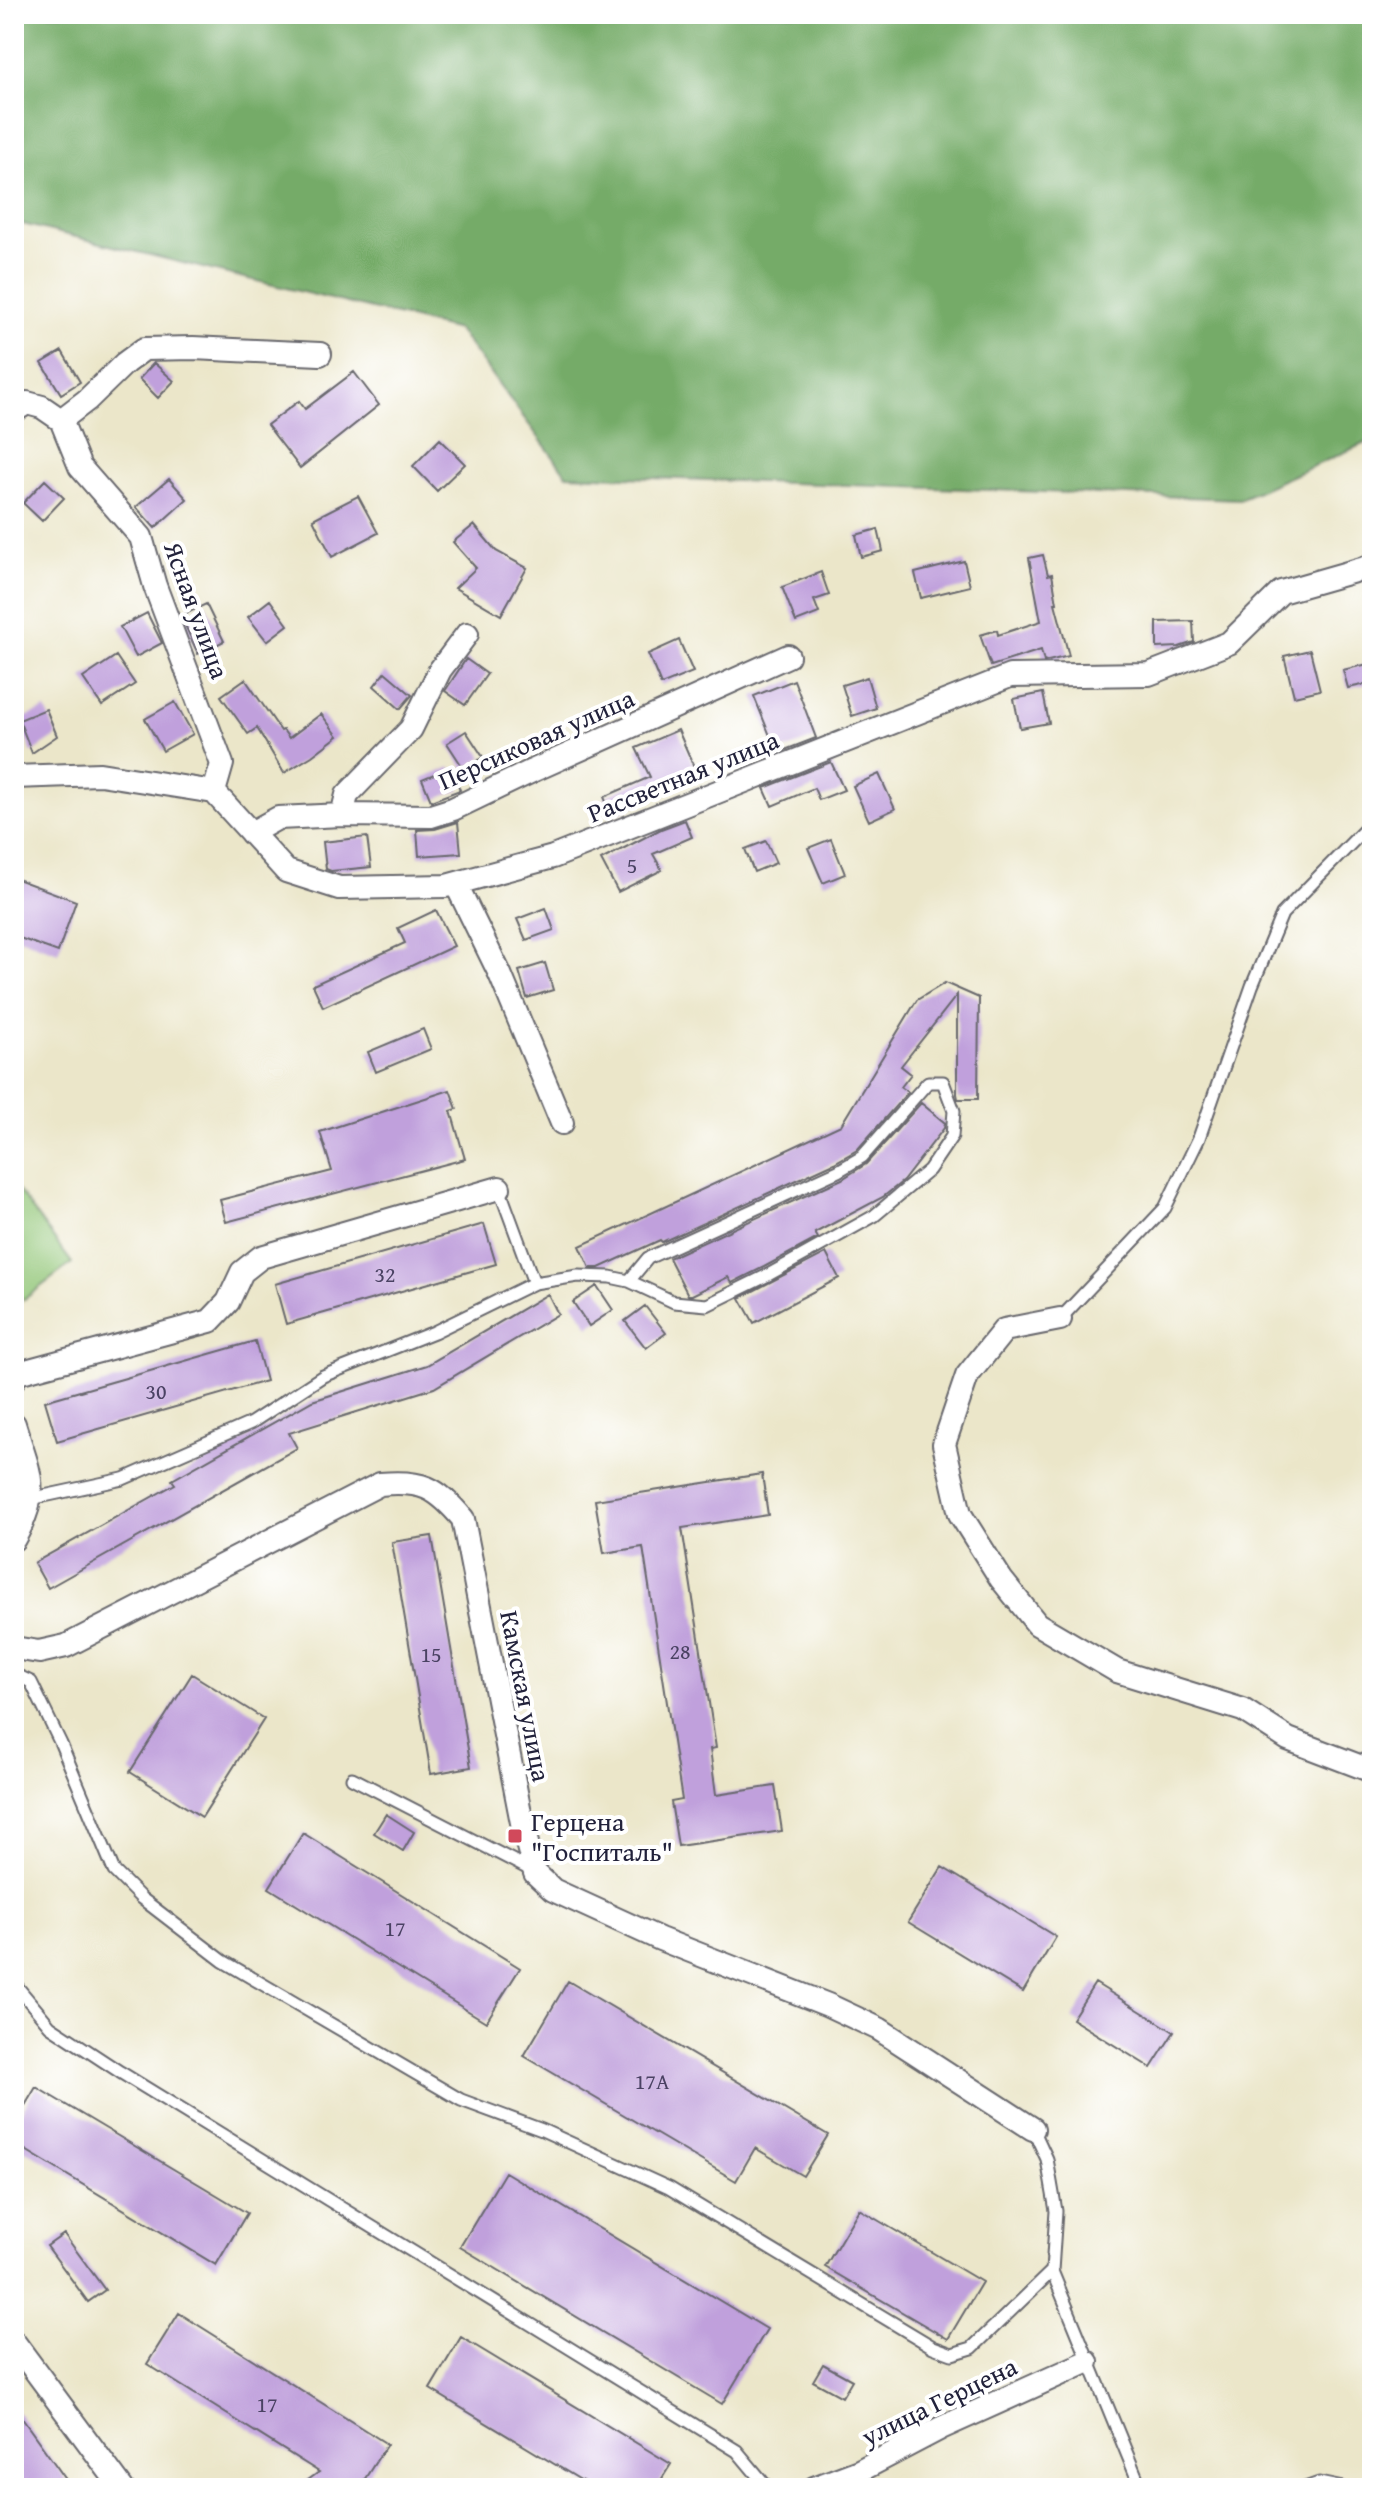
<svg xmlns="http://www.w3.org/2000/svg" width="1386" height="2502" font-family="'Gentium Book Plus',serif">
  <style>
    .green { fill: #92c677; stroke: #5a7459; stroke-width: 2 }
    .forest { fill: #75ab68; stroke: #4c6652; stroke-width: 2 }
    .building { fill: #c0a0dc }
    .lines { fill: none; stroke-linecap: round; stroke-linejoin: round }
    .service-casing { stroke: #68676d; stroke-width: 15 }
    .minor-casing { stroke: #68676d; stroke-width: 26 }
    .service { stroke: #fff; stroke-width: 11 }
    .minor { stroke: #fff; stroke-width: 22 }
    .poi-dot { fill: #d1495b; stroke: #fff; stroke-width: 3 }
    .labels { text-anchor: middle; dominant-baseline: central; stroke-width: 8; stroke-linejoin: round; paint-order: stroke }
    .number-label { font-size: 22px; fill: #4a4263 }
    .street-label { font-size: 26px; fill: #22223b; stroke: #fff }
    .poi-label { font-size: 26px; fill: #22223b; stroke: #fff; text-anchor: start }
  </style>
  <rect width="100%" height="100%" fill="#fff"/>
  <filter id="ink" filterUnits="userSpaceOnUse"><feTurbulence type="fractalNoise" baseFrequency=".0125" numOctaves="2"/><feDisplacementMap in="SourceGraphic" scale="16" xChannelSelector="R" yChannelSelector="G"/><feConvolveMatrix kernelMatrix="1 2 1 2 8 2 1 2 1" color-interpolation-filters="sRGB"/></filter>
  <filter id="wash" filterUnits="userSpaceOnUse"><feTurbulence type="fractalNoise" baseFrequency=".006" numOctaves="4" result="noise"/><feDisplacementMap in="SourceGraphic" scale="32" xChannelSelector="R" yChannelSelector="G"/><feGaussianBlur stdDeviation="1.8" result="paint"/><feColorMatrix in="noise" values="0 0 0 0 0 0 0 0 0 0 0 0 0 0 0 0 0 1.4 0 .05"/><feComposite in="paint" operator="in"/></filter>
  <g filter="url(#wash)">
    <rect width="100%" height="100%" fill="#ebe6c9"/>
    <path class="green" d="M 14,1185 L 72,1263 L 23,1300 L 14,1288 Z"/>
    <path class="forest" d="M 14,14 L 1372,14 L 1372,440 L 1240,499 L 567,475 L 458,330 L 14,222 Z"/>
    <g id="blocks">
      <path class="building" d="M 62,351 L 80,382 L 61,394 L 42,363 Z
        M 154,363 L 174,381 L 158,398 L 139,379 Z
        M 354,372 L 379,405 L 300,468 L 267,425 L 299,401 L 305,409 Z
        M 440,439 L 465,464 L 437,491 L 413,466 Z
        M 169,479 L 187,499 L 155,528 L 136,507 Z
        M 45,480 L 64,498 L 42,521 L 23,503 Z
        M 358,496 L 378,533 L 332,557 L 313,519 Z
        M 474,525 L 496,551 L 527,568 L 501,615 L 455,588 L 476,568 L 453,542 Z
        M 878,529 L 883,551 L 861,557 L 856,535 Z
        M 1043,555 L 1048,575 L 1052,574 L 1057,603 L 1055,603 L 1069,656 L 1044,662 L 1041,650 L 991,666 L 980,635 L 997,630 L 998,635 L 1041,621 L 1029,558 Z
        M 964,561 L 970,586 L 921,598 L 915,573 Z
        M 821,572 L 829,595 L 814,600 L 819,613 L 796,622 L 782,587 Z
        M 270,600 L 288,625 L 267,641 L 248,617 Z
        M 206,604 L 224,641 L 198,654 L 181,616 Z
        M 147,613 L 162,643 L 136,657 L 120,627 Z
        M 1193,621 L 1194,642 L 1179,647 L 1157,648 L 1157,622 Z
        M 679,640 L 693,672 L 661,685 L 648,654 Z
        M 1310,650 L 1320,690 L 1294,696 L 1284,656 Z
        M 116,656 L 135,684 L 102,706 L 83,678 Z
        M 466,659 L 487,674 L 465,705 L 445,691 Z
        M 1372,663 L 1372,683 L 1348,688 L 1343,670 Z
        M 385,672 L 412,695 L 400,709 L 374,686 Z
        M 867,677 L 876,708 L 852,716 L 842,685 Z
        M 245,679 L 281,731 L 283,730 L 289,738 L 321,714 L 338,736 L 312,756 L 284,773 L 257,728 L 248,734 L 221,696 Z
        M 794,680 L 816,738 L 777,753 L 754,696 Z
        M 1043,693 L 1049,723 L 1020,728 L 1014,699 Z
        M 175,702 L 193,734 L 163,751 L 145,719 Z
        M 46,709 L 57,736 L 32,753 L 19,720 Z
        M 678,730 L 698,776 L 612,816 L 604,797 L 650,777 L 636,748 Z
        M 466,731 L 483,757 L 464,769 L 447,743 Z
        M 831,762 L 844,790 L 819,800 L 814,788 L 772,806 L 764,788 Z
        M 451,767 L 460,790 L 431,801 L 422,779 Z
        M 879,774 L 895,809 L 869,821 L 853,786 Z
        M 685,820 L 692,837 L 653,854 L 662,870 L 618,892 L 601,860 L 661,829 Z
        M 458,822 L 461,853 L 419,856 L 417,830 L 435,829 Z
        M 367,837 L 371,867 L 331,871 L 326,869 L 323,842 Z
        M 831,839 L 845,874 L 823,883 L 808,848 Z
        M 766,841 L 776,863 L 754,872 L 745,849 Z
        M 14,878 L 76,901 L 58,952 L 14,936 Z
        M 546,908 L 554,930 L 526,940 L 517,919 Z
        M 436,910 L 454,946 L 323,1007 L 313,985 L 405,943 L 398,928 Z
        M 545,963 L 553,990 L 527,998 L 519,971 Z
        M 945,983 L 979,998 L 978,1099 L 958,1099 L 957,1094 L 957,995 L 901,1066 L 911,1074 L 901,1087 L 908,1092 L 857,1150 L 834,1163 L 662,1242 L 660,1240 L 599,1268 L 590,1268 L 580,1246 L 841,1125 L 917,1000 Z
        M 423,1029 L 431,1049 L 376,1072 L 368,1052 Z
        M 450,1090 L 457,1109 L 451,1111 L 465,1159 L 226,1222 L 220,1200 L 332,1171 L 320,1132 Z
        M 921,1103 L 945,1123 L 944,1128 L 903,1181 L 883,1197 L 815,1233 L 818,1238 L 764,1267 L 732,1283 L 728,1277 L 692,1295 L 688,1295 L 669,1258 L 842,1179 L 866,1164 Z
        M 484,1224 L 496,1264 L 286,1324 L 275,1284 Z
        M 826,1253 L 839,1278 L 754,1323 L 740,1298 Z
        M 597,1286 L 613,1310 L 589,1326 L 573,1302 Z
        M 548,1294 L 558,1314 L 434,1388 L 289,1433 L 297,1448 L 48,1588 L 34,1563 L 175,1484 L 172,1480 L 312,1401 L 427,1365 Z
        M 645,1306 L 666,1333 L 646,1348 L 625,1321 Z
        M 255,1341 L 266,1381 L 57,1441 L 45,1401 Z
        M 762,1474 L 768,1515 L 682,1528 L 716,1748 L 710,1749 L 716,1795 L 775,1786 L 782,1831 L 678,1846 L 671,1802 L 682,1800 L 643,1547 L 604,1553 L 595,1500 Z
        M 432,1536 L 471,1767 L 431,1774 L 392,1542 Z
        M 192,1674 L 264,1719 L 202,1817 L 130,1772 Z
        M 386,1814 L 414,1832 L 403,1851 L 374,1833 Z
        M 303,1833 L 520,1968 L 486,2022 L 269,1888 Z
        M 942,1867 L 1056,1937 L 1023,1992 L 908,1922 Z
        M 568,1981 L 828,2135 L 803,2176 L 755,2148 L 736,2181 L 524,2056 Z
        M 1095,1983 L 1174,2032 L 1151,2068 L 1072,2019 Z
        M 36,2087 L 247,2213 L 216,2265 L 14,2143 L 14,2124 Z
        M 505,2172 L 767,2329 L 722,2404 L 460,2247 Z
        M 859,2209 L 982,2282 L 948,2339 L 825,2267 Z
        M 64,2234 L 105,2290 L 88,2302 L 47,2246 Z
        M 179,2313 L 387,2444 L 359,2488 L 297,2488 L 319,2472 L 147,2364 Z
        M 461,2337 L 671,2464 L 656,2488 L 594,2488 L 430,2389 Z
        M 823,2364 L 852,2380 L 842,2397 L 813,2381 Z
        M 14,2407 L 72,2488 L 14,2488 Z"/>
    </g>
  </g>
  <g filter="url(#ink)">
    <use href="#blocks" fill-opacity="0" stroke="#68676d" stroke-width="2"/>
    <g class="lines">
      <defs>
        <path id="service" d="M 499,1188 L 534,1283
          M 1060,1319 L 1165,1208 L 1199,1138 L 1252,986 L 1282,914 L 1372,822
          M 30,1499 L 123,1479 L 251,1423 L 323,1376 L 434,1332 L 534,1283 L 578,1276 L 610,1277 L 629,1281 L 674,1302 L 707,1305 L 768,1275 L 874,1216 L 929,1170 L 952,1136 L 954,1111 L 943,1082 L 928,1082 L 862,1157 L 838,1171 L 648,1258 L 629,1281
          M 14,1674 L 31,1682 L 61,1744 L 114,1871 L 141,1898 L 223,1961 L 461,2100 L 542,2130 L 669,2188 L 933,2347 L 952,2354 L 972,2348 L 1052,2271 L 1056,2211 L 1047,2159 L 1033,2129
          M 352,1778 L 535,1872
          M 14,1983 L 50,2026 L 120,2072 L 737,2451 L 768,2488
          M 1052,2271 L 1141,2488
          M 1305,2488 L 1319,2483 L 1343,2488"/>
        <path id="minor" d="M 14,411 L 27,403 L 42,407 L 61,420 L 87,400 L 125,363 L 144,349 L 193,348 L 320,354
          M 61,420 L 80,467 L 141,537 L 155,586 L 222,764 L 214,792
          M 14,777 L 100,774 L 214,792 L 286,871 L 339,888 L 446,886 L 553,857 L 1010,676 L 1149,674 L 1229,643 L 1281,592 L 1372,566
          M 342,815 L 347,795 L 411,729 L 440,670 L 467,634
          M 251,833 L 278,818 L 342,815 L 431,816 L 453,809 L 532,771 L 788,656
          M 456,884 L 500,974 L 562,1123
          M 1060,1319 L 1004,1330 L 967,1376 L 944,1444 L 960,1514 L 1001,1579 L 1037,1624 L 1117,1671 L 1243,1710 L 1288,1739 L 1372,1771
          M 14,1379 L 18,1373 L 210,1321 L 228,1302 L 242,1272 L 261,1257 L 499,1188
          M 14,1424 C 29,1474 42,1489 14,1539
          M 14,1648 L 39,1652 L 66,1646 L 380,1484 C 422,1480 436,1487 463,1519 L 523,1828 L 535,1873 L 553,1890 L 660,1939 L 828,2005 L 879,2029 L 1033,2129
          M 14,2342 L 122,2488
          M 814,2488 L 859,2471 L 941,2428 L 1087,2362"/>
      </defs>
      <use href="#service" class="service-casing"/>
      <use href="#minor" class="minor-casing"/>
      <use href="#service" class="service"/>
      <use href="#minor" class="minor"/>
    </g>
  </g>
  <rect class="poi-dot" x="507" y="1828" width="16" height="16" rx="4"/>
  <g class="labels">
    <g class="number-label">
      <text x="632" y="865">5</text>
      <text x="385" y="1274">32</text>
      <text x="156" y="1391">30</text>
      <text x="680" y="1651">28</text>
      <text x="431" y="1654">15</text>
      <text x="395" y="1928">17</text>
      <text x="652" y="2081">17А</text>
      <text x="267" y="2404">17</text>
    </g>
    <g class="street-label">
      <text transform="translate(197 610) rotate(70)">Ясная улица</text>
      <text transform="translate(536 739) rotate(-24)">Персиковая улица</text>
      <text transform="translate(683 776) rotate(-22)">Рассветная улица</text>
      <text transform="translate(526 1696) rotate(79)">Камская улица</text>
      <text transform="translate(939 2401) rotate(-26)">улица Герцена</text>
    </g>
    <g class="poi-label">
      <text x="531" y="1821">Герцена<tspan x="531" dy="30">"Госпиталь"</tspan></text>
    </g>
  </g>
  <rect width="1386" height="2502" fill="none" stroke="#fff" stroke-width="48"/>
</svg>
